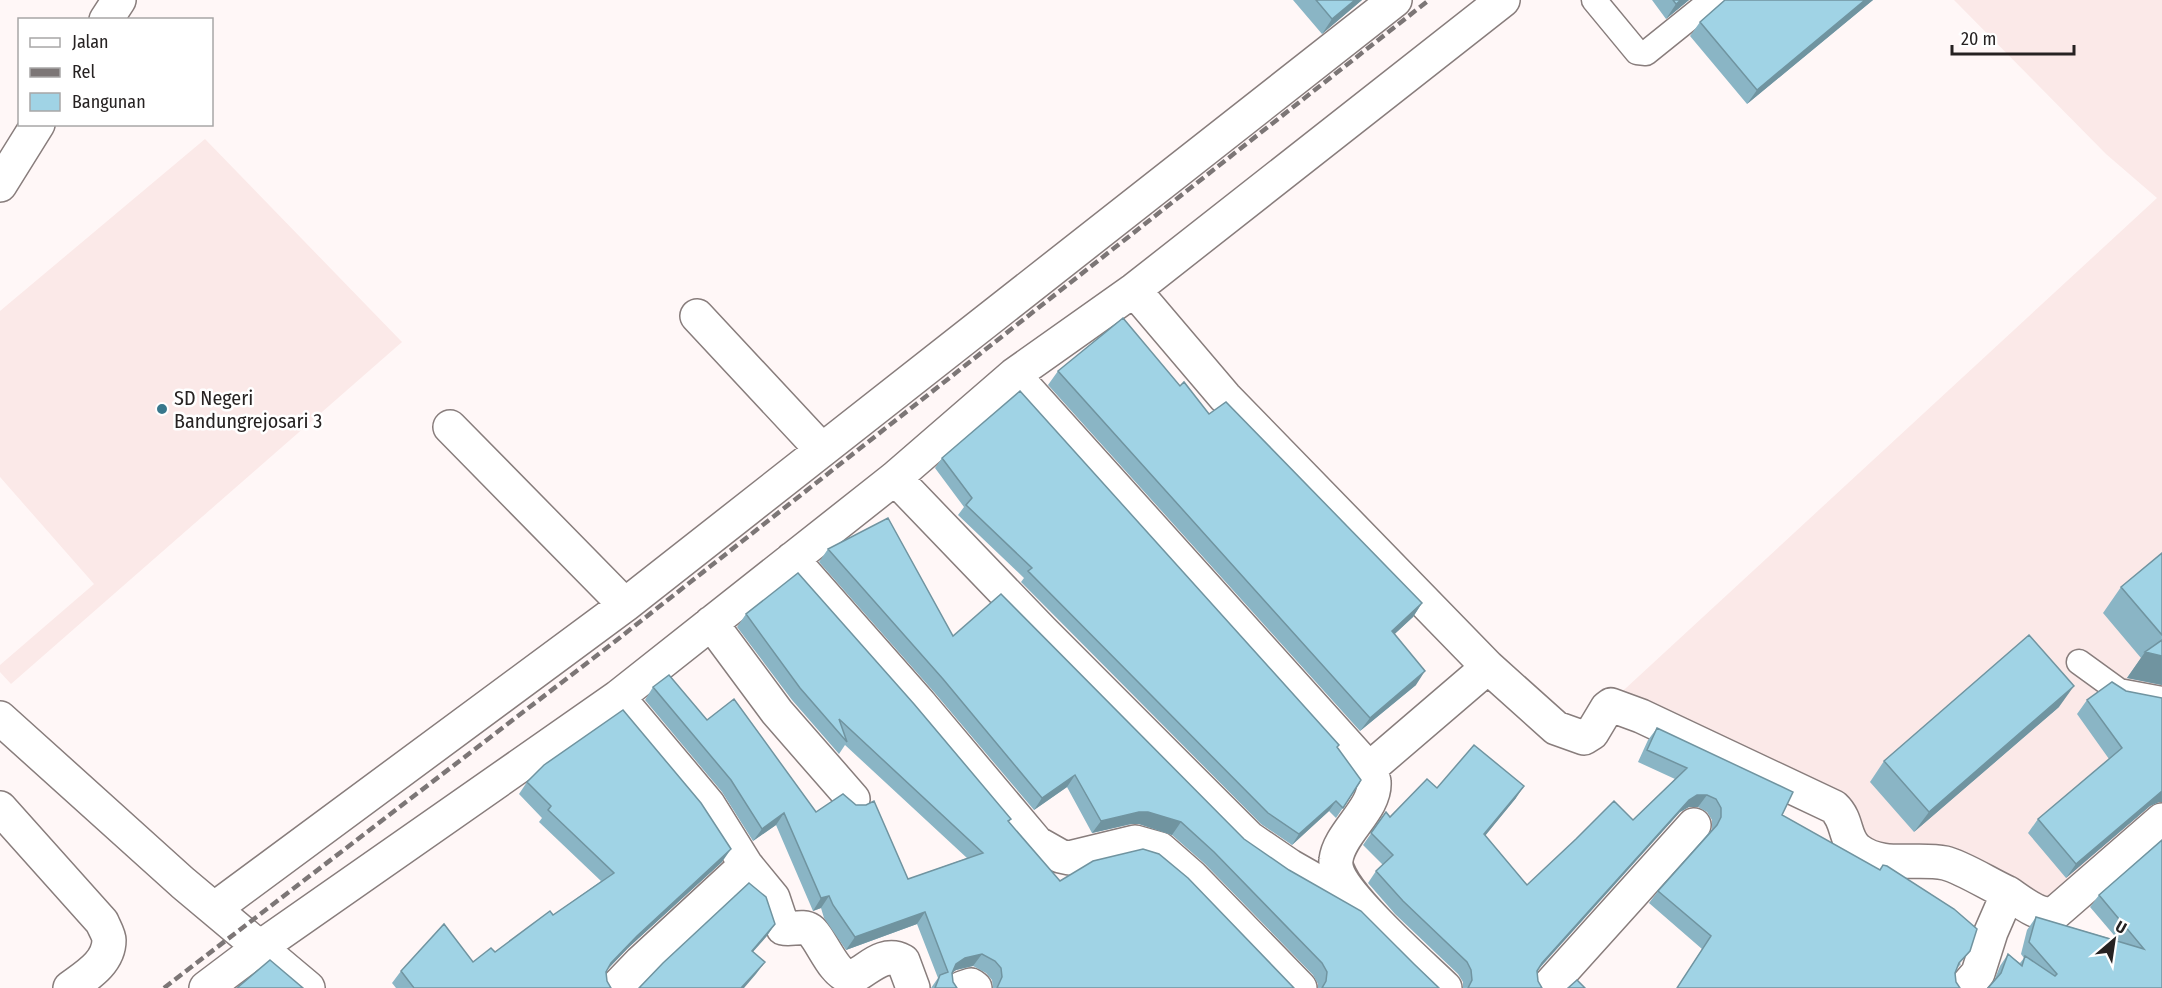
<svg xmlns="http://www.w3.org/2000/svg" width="2162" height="988" font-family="'Fira Sans Condensed',sans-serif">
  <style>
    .built { fill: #fbe9e8 }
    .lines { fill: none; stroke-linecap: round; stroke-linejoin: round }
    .lane-casing { stroke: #887d7c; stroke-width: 27 }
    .street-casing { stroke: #887d7c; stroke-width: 36 }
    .lane { stroke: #fff; stroke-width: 24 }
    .street { stroke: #fff; stroke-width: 33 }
    .rail { stroke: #7c7676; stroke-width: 4.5; stroke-dasharray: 9 4.5; stroke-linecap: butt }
    .wall { fill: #8ab5c5 }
    .shaded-wall { fill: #7094a0 }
    .building { fill: #a0d3e5; stroke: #7094a0; stroke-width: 1.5 }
    .poi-dot { fill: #38778c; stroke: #fff; stroke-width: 2 }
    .labels { text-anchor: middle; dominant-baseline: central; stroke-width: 5; stroke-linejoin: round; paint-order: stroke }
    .poi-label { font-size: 20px; fill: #262222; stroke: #fff; text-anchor: start }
  </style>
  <rect width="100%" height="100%" fill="#fff7f7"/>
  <path class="built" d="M 1954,0 L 2162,0 L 2162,810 L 2047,908 L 1888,857 L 1839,802 L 1613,700 L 2157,198 L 2106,154 Z
    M 205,139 L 402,342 L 11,684 L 0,672 L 0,665 L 94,584 L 0,477 L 0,311 Z"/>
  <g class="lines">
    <defs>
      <path id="lane" d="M 1594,0 L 1637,52 L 1646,53 L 1712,0
        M 2079,662 L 2119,691 L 2162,699"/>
      <path id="street" d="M 106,20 L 119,0
        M 0,185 L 38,124
        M 1134,290 L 1225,397 L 1488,667 L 1556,728 L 1584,738 L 1592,733 L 1607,708 L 1611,705 L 1641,716 L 1834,807 C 1849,821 1843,839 1858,850 C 1882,869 1917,857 1945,863 C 1962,867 1990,885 2008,893
        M 697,316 L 821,449
        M 1014,375 L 1369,769 L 1488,667
        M 450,427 L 625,605
        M 895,478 L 1042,631 L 1249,838 L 1290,866 L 1362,907
        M 792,559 L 920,704 L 1037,843 L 1060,856 L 1069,858 L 1135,842 L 1160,849 L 1192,877 L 1300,988
        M 711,623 L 777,712 L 853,799
        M 618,697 L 708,804 L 746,865
        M 0,718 L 183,883 L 308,988
        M 1369,769 C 1371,773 1374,778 1374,782 C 1376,809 1339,833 1336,860 C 1332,888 1424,967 1445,988
        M 0,808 L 102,922 C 104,927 109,935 109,940 C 109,963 86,976 70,988
        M 214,909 L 625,605 L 1395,0
        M 206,988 L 259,948 L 618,697 L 895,478 L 1014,375 L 1134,290 L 1503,0
        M 616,988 L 641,962 L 746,865 L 773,898 L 783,928 C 791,930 803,925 810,930 C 821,938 832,972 848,976 C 861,980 879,948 903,961 L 913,988
        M 962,988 L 971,985 L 975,988
        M 1547,988 L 1694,825
        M 1965,988 L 1978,973 L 1991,932 L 2008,893 C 2020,901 2040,918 2055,913 L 2162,820"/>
    </defs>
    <use href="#lane" class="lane-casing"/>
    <use href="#street" class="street-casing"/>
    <use href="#lane" class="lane"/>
    <use href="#street" class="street"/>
    <path class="rail" d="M 164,988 L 613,643 L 1429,0"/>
  </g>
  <path class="wall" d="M 1293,0 L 1362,0 L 1322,34 Z
    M 1652,0 L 1689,0 L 1666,19 Z
    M 1725,0 L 1873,0 L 1747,104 L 1690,36 L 1700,22 Z
    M 1058,371 L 1180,386 L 1209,414 L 1422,603 L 1413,617 L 1394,634 L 1416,685 L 1360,731 L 1048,385 Z
    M 942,458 L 1339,745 L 1337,747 L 1360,783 L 1336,818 L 1329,811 L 1292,845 L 1261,824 L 1021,582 L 1024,578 L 958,515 L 964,507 L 935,468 Z
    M 828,549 L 1244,839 L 1414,964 L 1439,988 L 1318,988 L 1318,984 L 1313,975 L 1205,864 L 1172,835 L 1139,824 L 1131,824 L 1092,833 L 1067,787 L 1034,810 L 934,692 L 819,562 Z
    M 2162,553 L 2162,685 L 2127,678 L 2141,658 L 2103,613 L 2121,587 Z
    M 746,614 L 1011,819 L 1009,822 L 1060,881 L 1294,988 L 993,988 L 992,980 L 986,973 L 973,966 L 956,970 L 952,973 L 953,982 L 957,988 L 931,988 L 938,978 L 917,924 L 846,950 L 824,918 L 821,908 L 813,911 L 776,825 L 753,841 L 722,792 L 645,700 L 653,687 L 707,720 L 816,812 L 908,879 L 967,858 L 845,745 L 839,754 L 792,700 L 737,627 Z
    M 2126,691 L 2162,698 L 2162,802 L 2159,802 L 2150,806 L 2066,878 L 2028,833 L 2038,819 L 2109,759 L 2077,714 L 2087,700 Z
    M 2059,707 L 1914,832 L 1870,782 L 1884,761 Z
    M 1657,728 L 1782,815 L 1961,964 L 1957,968 L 1955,973 L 1956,982 L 1960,988 L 1677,988 L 1702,949 L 1649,903 L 1658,891 L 1712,829 L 1712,820 L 1707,812 L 1698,807 L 1689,807 L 1680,812 L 1538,970 L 1538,981 L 1542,988 L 1463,988 L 1463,982 L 1458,974 L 1395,914 L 1368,883 L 1376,871 L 1383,865 L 1363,845 L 1386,812 L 1390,817 L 1437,788 L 1516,798 L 1485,835 L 1527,885 L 1633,820 L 1675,779 L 1638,762 L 1648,740 Z
    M 527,782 L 722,862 L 628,948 L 607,970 L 606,972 L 607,981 L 611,988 L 396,988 L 392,983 L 401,971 L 473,962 L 495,952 L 553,915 L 601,881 L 539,822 L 542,818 L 519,794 Z
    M 2162,840 L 2162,988 L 1994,981 L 2000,966 L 2008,954 L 2020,963 L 2024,958 L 2021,954 L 2027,930 L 2036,917 L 2119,941 L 2090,907 L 2099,895 Z"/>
  <path class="shaded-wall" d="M 1355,0 L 1362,0 L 1322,34 L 1332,19 Z
    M 1681,0 L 1689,0 L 1666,19 L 1676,4 Z
    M 1865,0 L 1873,0 L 1747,104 L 1757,90 Z
    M 1422,603 L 1413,617 L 1383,645 L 1392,631 Z
    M 2145,652 L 2162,656 L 2162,685 L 2127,678 Z
    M 1425,671 L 1416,685 L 1360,731 L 1370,718 Z
    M 2074,686 L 2059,707 L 1914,832 L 1929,812 Z
    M 1075,775 L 1067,787 L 1034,810 L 1042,798 Z
    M 1524,786 L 1516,798 L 1476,847 L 1484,834 Z
    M 2162,791 L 2162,802 L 2159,802 L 2150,806 L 2066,878 L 2076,864 Z
    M 1697,795 L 1707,795 L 1698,807 L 1689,807 L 1680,812 L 1533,975 L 1542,963 L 1689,800 Z
    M 1336,801 L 1329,811 L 1292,845 L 1299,834 Z
    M 1139,812 L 1148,812 L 1181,822 L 1172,835 L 1139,824 L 1131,824 L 1092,833 L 1101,821 Z
    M 784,813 L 776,825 L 753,841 L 762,829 Z
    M 731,849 L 722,862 L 628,948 L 602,975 L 611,963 L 637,936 Z
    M 829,896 L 821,908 L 813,911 L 821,898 Z
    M 925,912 L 917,924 L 846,950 L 855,937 Z
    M 775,924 L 767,936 L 743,963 L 752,951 Z
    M 982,954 L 973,966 L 956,970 L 948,976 L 956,964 L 965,958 Z
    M 765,962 L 756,974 L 744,988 L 741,988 Z"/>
  <path class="building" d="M 1316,0 L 1355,0 L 1332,19 Z
    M 1673,0 L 1681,0 L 1676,4 Z
    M 1725,0 L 1865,0 L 1757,90 L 1700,22 Z
    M 1123,318 L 1180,386 L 1184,382 L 1209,414 L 1226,402 L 1422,603 L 1392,631 L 1425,671 L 1370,718 L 1058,371 Z
    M 1020,391 L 1339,745 L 1337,747 L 1361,780 L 1343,808 L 1336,801 L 1299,834 L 1268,813 L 1028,571 L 1032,568 L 966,505 L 972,498 L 942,458 Z
    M 888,518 L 953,636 L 1001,594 L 1244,839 L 1289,870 L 1361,911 L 1414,964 L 1439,988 L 1322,988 L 1326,981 L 1327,972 L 1322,963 L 1214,852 L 1181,822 L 1148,812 L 1139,812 L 1101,821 L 1075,775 L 1042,798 L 943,679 L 828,549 Z
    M 2162,553 L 2162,635 L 2121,587 Z
    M 798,573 L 914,704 L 1011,819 L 1008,821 L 1060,881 L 1093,861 L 1143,849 L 1159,854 L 1188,878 L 1294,988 L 997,988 L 1002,977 L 1001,968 L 995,961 L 982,954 L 965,958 L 956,964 L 952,973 L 953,982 L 957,988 L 935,988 L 940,975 L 948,972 L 925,912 L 855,937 L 833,905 L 829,896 L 821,898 L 784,813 L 762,829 L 731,780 L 653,687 L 669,675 L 707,720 L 734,699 L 816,812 L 843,794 L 856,805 L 866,805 L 874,801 L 908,879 L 983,853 L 839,719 L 847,742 L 800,688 L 746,614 Z
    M 2029,635 L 2074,686 L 1929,812 L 1884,761 Z
    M 2162,640 L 2162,656 L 2145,652 Z
    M 2112,682 L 2126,691 L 2162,698 L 2162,791 L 2076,864 L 2038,819 L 2122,748 L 2087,700 Z
    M 623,710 L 701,803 L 731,849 L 637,936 L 611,963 L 606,972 L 607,981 L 611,988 L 414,988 L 401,971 L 444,924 L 473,962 L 491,948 L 495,952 L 550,911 L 553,915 L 614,873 L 548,810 L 551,806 L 527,782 L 544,765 Z
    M 1657,728 L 1793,792 L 1782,815 L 1880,870 L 1883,865 L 1887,866 L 1954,909 L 1977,929 L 1970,951 L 1959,963 L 1955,973 L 1956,982 L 1960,988 L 1677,988 L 1711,936 L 1658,891 L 1717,825 L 1721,817 L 1721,808 L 1716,799 L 1707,795 L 1697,795 L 1689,800 L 1542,963 L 1537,971 L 1538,981 L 1542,988 L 1468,988 L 1472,980 L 1471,970 L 1467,962 L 1403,901 L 1376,871 L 1393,855 L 1371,833 L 1386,812 L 1390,817 L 1427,779 L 1437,788 L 1474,745 L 1524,786 L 1484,834 L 1527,885 L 1576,839 L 1614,801 L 1633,820 L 1687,768 L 1647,750 Z
    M 2162,840 L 2162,988 L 1988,988 L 2001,973 L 2008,954 L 2022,966 L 2025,956 L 2055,976 L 2057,974 L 2029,942 L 2036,917 L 2144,949 L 2099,895 Z
    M 749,883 L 766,897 L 775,924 L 752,951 L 765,962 L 741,988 L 639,988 L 663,963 Z
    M 270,960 L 303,988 L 237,988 Z
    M 1577,980 L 1585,988 L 1568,988 Z"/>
  <circle class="poi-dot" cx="162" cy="409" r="6"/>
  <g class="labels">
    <g class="poi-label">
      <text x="174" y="398">SD Negeri<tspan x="174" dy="23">Bandungrejosari 3</tspan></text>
    </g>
  </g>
  <rect x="18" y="18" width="195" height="108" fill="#ffffff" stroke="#a8a7a7" stroke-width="1.5"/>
  <rect x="30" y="38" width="30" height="9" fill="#ffffff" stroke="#a8a7a7" stroke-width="1.5"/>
  <text x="72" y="48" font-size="18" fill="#262222">Jalan</text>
  <rect x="30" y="68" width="30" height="9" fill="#7c7676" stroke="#a8a7a7" stroke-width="1.5"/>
  <text x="72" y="78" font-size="18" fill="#262222">Rel</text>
  <rect x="30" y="93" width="30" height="18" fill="#a0d3e5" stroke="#a8a7a7" stroke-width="1.5"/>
  <text x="72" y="108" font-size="18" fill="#262222">Bangunan</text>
  <g transform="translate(2114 940) rotate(29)" stroke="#ffffff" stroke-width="4.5" paint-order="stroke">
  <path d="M0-4.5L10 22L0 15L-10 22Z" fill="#262222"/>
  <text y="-9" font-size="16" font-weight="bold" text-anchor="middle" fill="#262222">U</text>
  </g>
  <path d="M1952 45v9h122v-9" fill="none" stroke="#262222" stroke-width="3"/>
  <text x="1961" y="45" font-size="18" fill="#262222" stroke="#ffffff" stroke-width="4.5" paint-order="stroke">20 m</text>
</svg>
